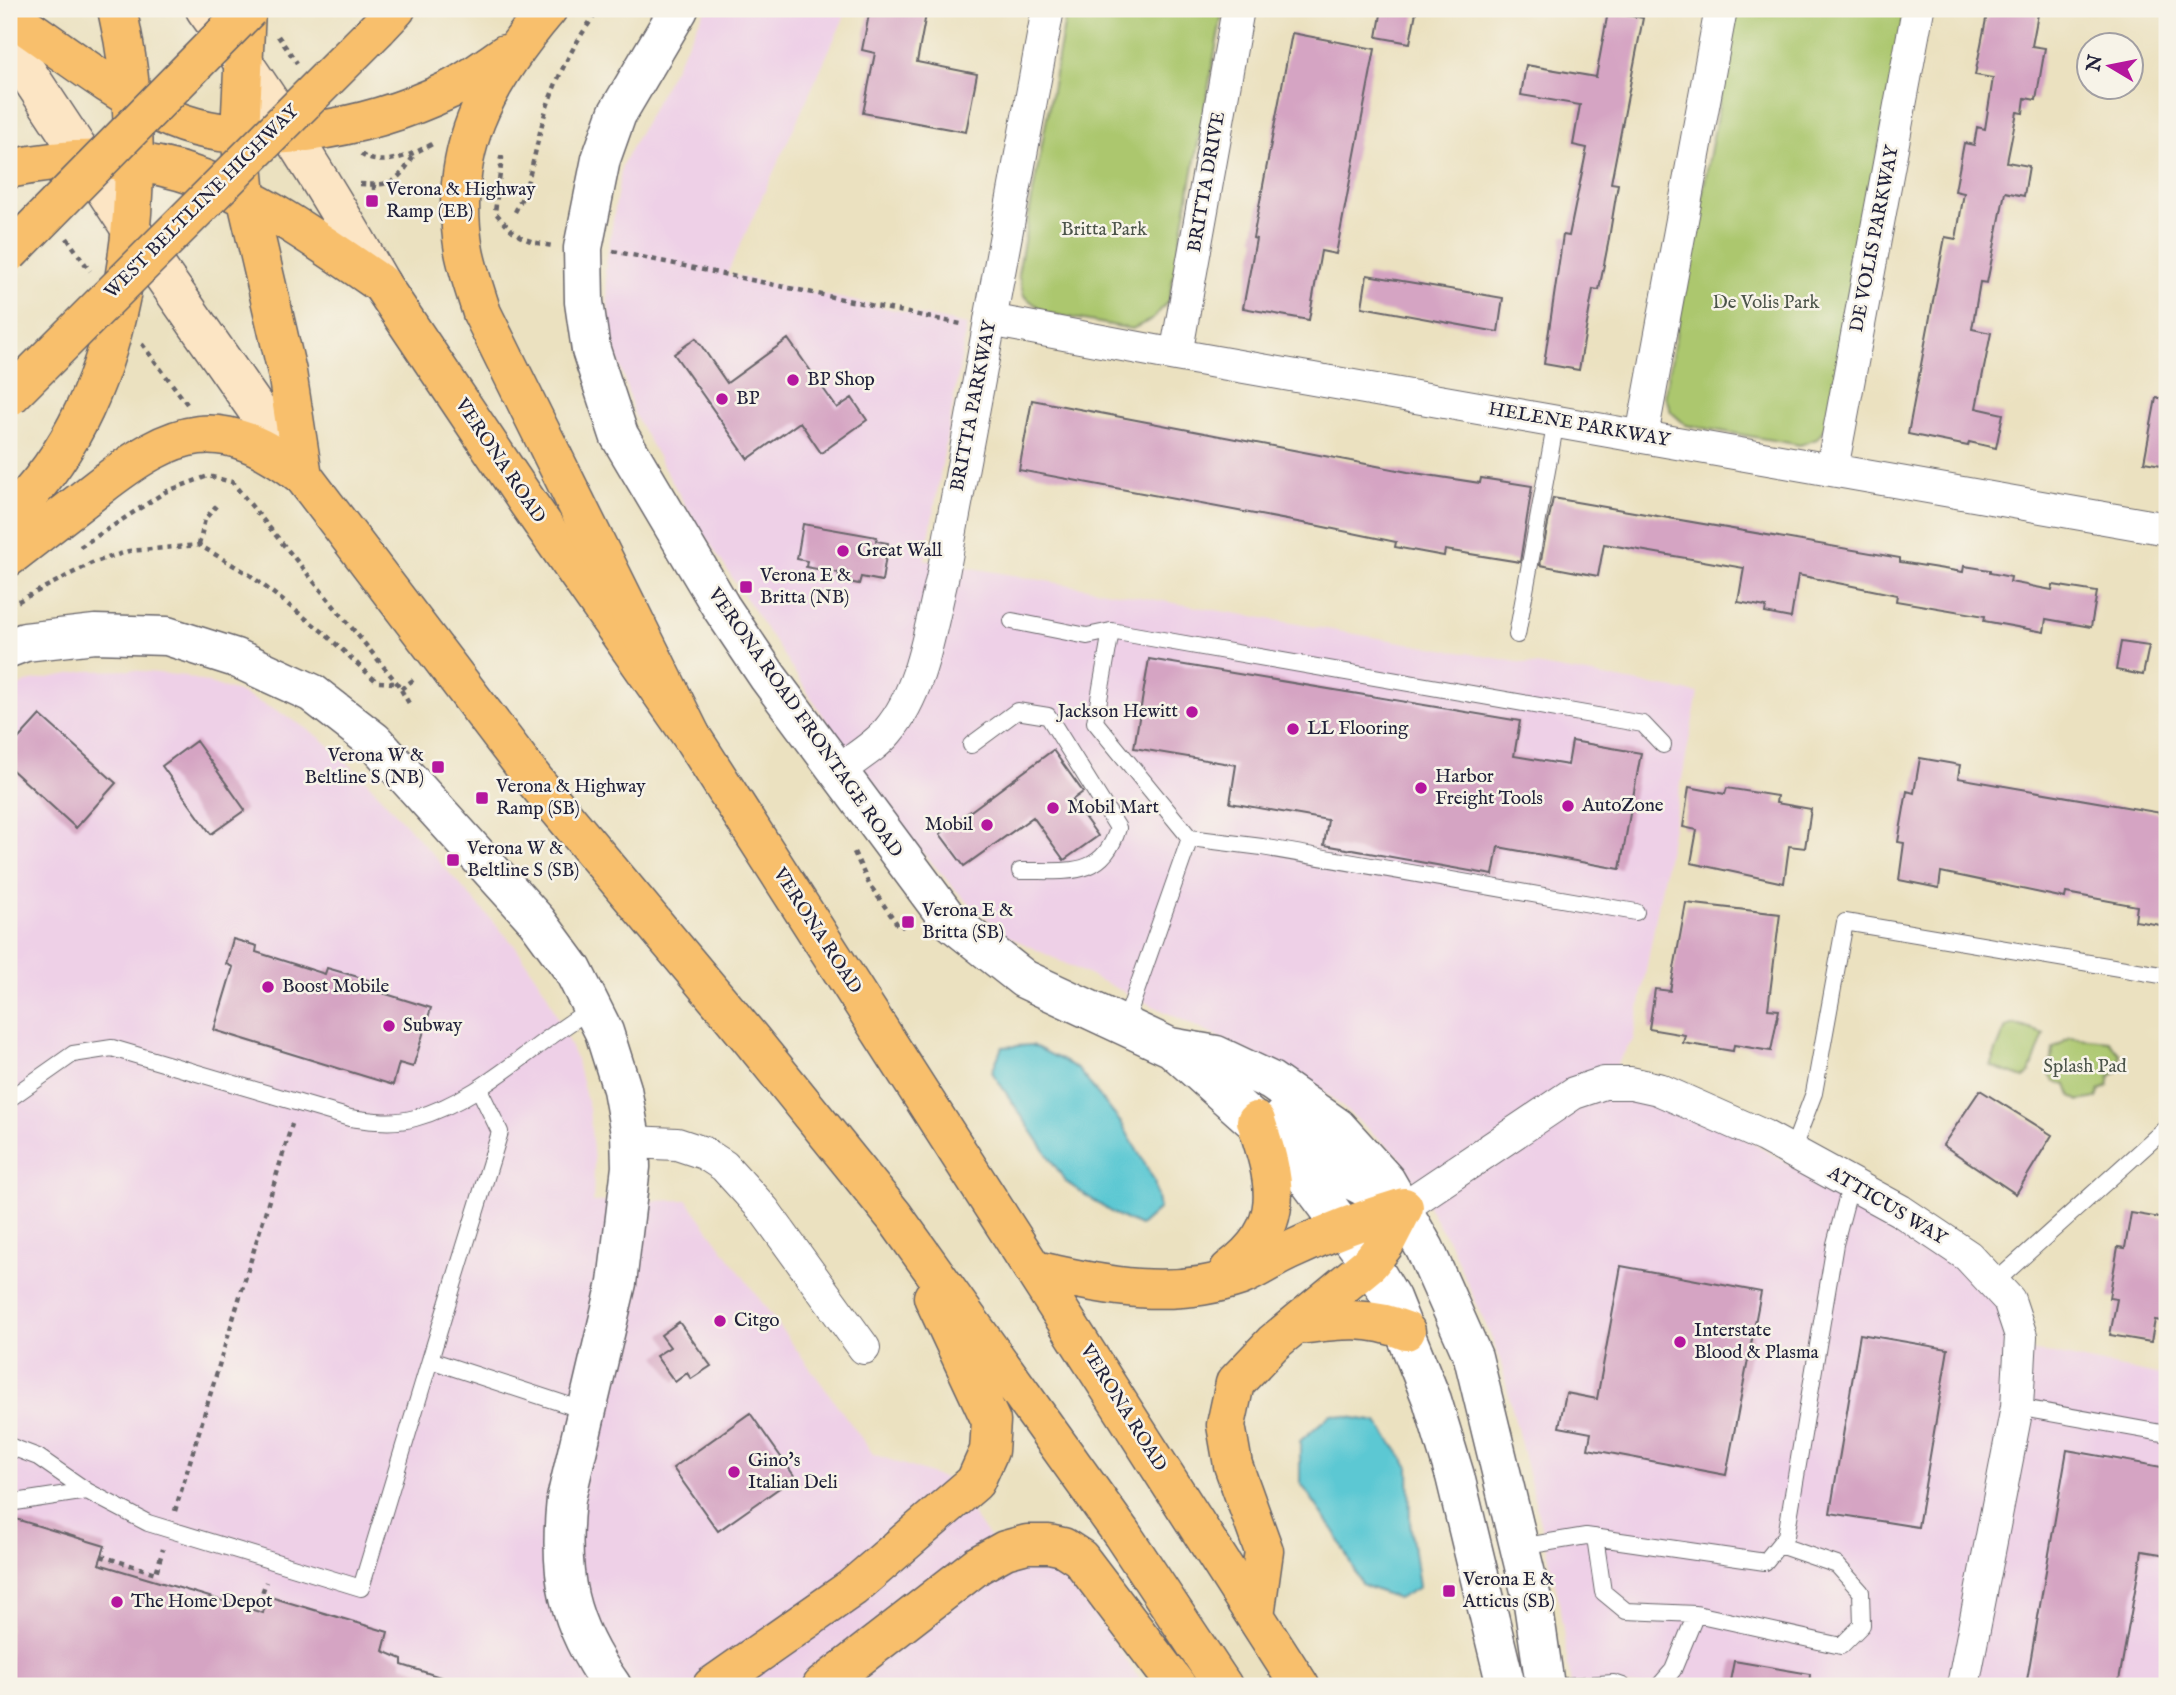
<svg xmlns="http://www.w3.org/2000/svg" width="2176" height="1695" font-family="'IM FELL English',serif">
  <style>
    .built { fill: #eed0e7 }
    .green { fill: #acc76e; stroke: #677454; stroke-width: 2 }
    .water { fill: #5bc8d3; stroke: #3e7587; stroke-width: 2 }
    .building { fill: #d5a4c3 }
    .lines { fill: none; stroke-linecap: round; stroke-linejoin: round }
    .service-casing { stroke: #68656a; stroke-width: 18 }
    .minor-casing { stroke: #68656a; stroke-width: 34 }
    .tertiary-casing { stroke: #68656a; stroke-width: 41 }
    .secondary-casing { stroke: #68656a; stroke-width: 41 }
    .trunk-casing { stroke: #68656a; stroke-width: 41 }
    .motorway-casing { stroke: #68656a; stroke-width: 41 }
    .path { stroke: #68656a; stroke-width: 4.5; stroke-dasharray: 5 5; stroke-linecap: butt }
    .service { stroke: #fff; stroke-width: 16 }
    .minor { stroke: #fff; stroke-width: 32 }
    .tertiary { stroke: #fff; stroke-width: 38 }
    .secondary { stroke: #fce5c4; stroke-width: 38 }
    .trunk { stroke: #f8bf6c; stroke-width: 38 }
    .motorway { stroke: #f8bf6c; stroke-width: 38 }
    .motorway-bridge-casing { stroke: #68656a; stroke-width: 41; stroke-linecap: butt }
    .motorway-bridge { stroke: #f8bf6c; stroke-width: 38 }
    .poi-dot { fill: #b5179e; stroke: #f7f3e8; stroke-width: 2.5 }
    .labels { text-anchor: middle; dominant-baseline: central; stroke-width: 5; stroke-linejoin: round; paint-order: stroke }
    .street-label { font-size: 19px; fill: #22223b; stroke: #f7f3e8 }
    .poi-label { font-size: 19px; fill: #22223b; stroke: #f7f3e8; text-anchor: start }
    .park-label { font-size: 19px; fill: #4b544a; stroke: #f7f3e8 }
  </style>
  <rect width="100%" height="100%" fill="#f7f3e8"/>
  <filter id="ink" filterUnits="userSpaceOnUse"><feTurbulence type="fractalNoise" baseFrequency=".0143" numOctaves="2"/><feDisplacementMap in="SourceGraphic" scale="14" xChannelSelector="R" yChannelSelector="G"/><feConvolveMatrix kernelMatrix="1 2 1 2 8 2 1 2 1" color-interpolation-filters="sRGB"/></filter>
  <filter id="wash" filterUnits="userSpaceOnUse"><feTurbulence type="fractalNoise" baseFrequency=".00686" numOctaves="4" result="noise"/><feDisplacementMap in="SourceGraphic" scale="28" xChannelSelector="R" yChannelSelector="G"/><feGaussianBlur stdDeviation="1.57" result="paint"/><feColorMatrix in="noise" values="0 0 0 0 0 0 0 0 0 0 0 0 0 0 0 0 0 1.4 0 .05"/><feComposite in="paint" operator="in"/></filter>
  <g filter="url(#wash)">
    <rect width="100%" height="100%" fill="#ebe1c0"/>
    <path class="built" d="M 706,9 L 848,9 L 727,274 L 967,325 L 925,560 L 1698,693 L 1633,1040 L 1604,1082 L 1658,1089 L 1992,1280 L 2012,1350 L 2054,1354 L 2167,1377 L 2167,1686 L 1571,1686 L 1558,1595 L 1499,1355 L 1450,1244 L 1399,1156 L 1317,1085 L 1008,936 L 966,901 L 887,813 L 689,512 L 635,416 L 611,335 L 605,270 L 622,165 Z
      M 132,670 L 185,676 L 238,692 L 287,716 L 322,739 L 364,778 L 516,947 L 546,992 L 576,1059 L 589,1109 L 594,1161 L 593,1202 L 687,1200 L 873,1454 L 948,1480 L 1006,1561 L 1058,1567 L 1100,1621 L 1144,1686 L 9,1686 L 9,690 L 31,681 L 86,671 Z"/>
    <path class="green" d="M 1067,9 L 1223,9 L 1169,300 L 1153,319 L 1132,329 L 1046,313 L 1024,296 L 1018,274 Z
      M 1737,9 L 1905,9 L 1828,422 L 1817,439 L 1800,445 L 1686,425 L 1671,412 L 1665,394 Z
      M 2014,1024 L 2044,1034 L 2030,1073 L 2024,1078 L 1990,1066 L 2006,1027 Z
      M 2069,1037 L 2109,1041 L 2120,1054 L 2118,1072 L 2110,1076 L 2108,1086 L 2100,1090 L 2097,1098 L 2079,1101 L 2071,1096 L 2067,1085 L 2054,1081 L 2050,1075 L 2053,1049 Z"/>
    <path class="water" d="M 1032,1045 L 1077,1068 L 1122,1124 L 1154,1180 L 1159,1209 L 1140,1226 L 1114,1214 L 1066,1182 L 992,1072 L 1002,1047 Z
      M 1331,1414 L 1377,1422 L 1409,1467 L 1410,1522 L 1419,1587 L 1398,1599 L 1361,1584 L 1335,1532 L 1300,1482 L 1300,1441 Z"/>
    <g id="blocks">
      <path class="building" d="M 870,9 L 927,9 L 917,62 L 977,74 L 966,132 L 863,113 L 875,53 L 862,50 Z
        M 1382,9 L 1416,12 L 1410,43 L 1377,37 Z
        M 1988,9 L 2039,9 L 2032,46 L 2045,48 L 2036,100 L 2025,98 L 2023,113 L 2017,112 L 2007,162 L 2029,166 L 2024,196 L 2005,192 L 1987,283 L 1980,282 L 1972,329 L 1991,333 L 1976,408 L 2003,414 L 1996,448 L 1969,442 L 1968,446 L 1908,434 L 1945,237 L 1956,239 L 1964,193 L 1955,191 L 1964,143 L 1974,145 L 1977,127 L 1985,129 L 1993,78 L 1975,75 Z
        M 1608,12 L 1643,18 L 1611,183 L 1618,184 L 1608,244 L 1599,290 L 1593,289 L 1579,370 L 1544,364 L 1563,235 L 1569,236 L 1587,148 L 1573,145 L 1580,105 L 1521,95 L 1526,65 L 1596,77 Z
        M 1292,33 L 1375,49 L 1336,254 L 1321,251 L 1309,320 L 1243,308 L 1256,239 L 1253,238 Z
        M 1367,275 L 1503,298 L 1498,332 L 1362,307 Z
        M 696,338 L 727,383 L 788,339 L 837,408 L 852,398 L 867,420 L 821,453 L 800,422 L 748,459 L 674,354 Z
        M 2156,398 L 2167,399 L 2167,466 L 2144,462 Z
        M 1032,400 L 1408,472 L 1480,483 L 1481,478 L 1532,486 L 1520,562 L 1445,550 L 1444,556 L 1395,547 L 1396,542 L 1319,526 L 1019,470 Z
        M 1553,498 L 1900,558 L 1900,562 L 1963,572 L 1964,566 L 1990,570 L 1990,573 L 2011,577 L 2010,582 L 2052,590 L 2053,585 L 2097,592 L 2091,627 L 2046,619 L 2044,632 L 1984,621 L 1985,616 L 1896,601 L 1897,595 L 1798,575 L 1791,618 L 1765,613 L 1766,607 L 1738,602 L 1744,568 L 1604,544 L 1598,576 L 1540,565 Z
        M 803,524 L 877,537 L 876,541 L 888,543 L 882,581 L 861,577 L 859,584 L 838,580 L 839,573 L 806,567 L 807,561 L 797,559 Z
        M 2121,642 L 2149,646 L 2143,675 L 2116,670 Z
        M 1149,659 L 1520,721 L 1514,756 L 1568,765 L 1572,741 L 1641,753 L 1620,869 L 1498,847 L 1493,875 L 1324,845 L 1328,820 L 1230,803 L 1236,765 L 1134,748 Z
        M 40,715 L 116,783 L 76,828 L 9,767 L 9,749 Z
        M 196,741 L 245,810 L 211,834 L 162,766 Z
        M 1053,750 L 1083,792 L 1072,800 L 1098,836 L 1064,860 L 1033,817 L 964,866 L 940,834 Z
        M 1920,758 L 1960,765 L 1958,778 L 2167,814 L 2167,926 L 2135,921 L 2137,906 L 2066,893 L 2065,898 L 1941,872 L 1939,888 L 1899,880 L 1904,843 L 1898,842 L 1907,791 L 1914,793 Z
        M 1689,787 L 1725,794 L 1727,788 L 1777,796 L 1776,803 L 1811,809 L 1805,848 L 1789,846 L 1784,883 L 1691,863 L 1697,830 L 1683,827 Z
        M 1686,903 L 1780,914 L 1768,1009 L 1779,1010 L 1771,1051 L 1734,1045 L 1733,1051 L 1683,1043 L 1685,1035 L 1649,1029 L 1655,989 L 1670,991 Z
        M 233,939 L 257,946 L 256,952 L 325,974 L 327,968 L 372,981 L 370,989 L 431,1008 L 413,1067 L 399,1063 L 393,1085 L 214,1030 L 233,967 L 226,964 Z
        M 1980,1090 L 2052,1135 L 2016,1194 L 1943,1145 Z
        M 2131,1213 L 2167,1219 L 2167,1322 L 2155,1320 L 2151,1342 L 2110,1335 L 2117,1299 L 2109,1298 L 2118,1247 L 2125,1248 Z
        M 1621,1266 L 1761,1292 L 1726,1475 L 1588,1449 L 1591,1433 L 1559,1427 L 1566,1393 L 1597,1399 Z
        M 679,1322 L 711,1366 L 691,1379 L 687,1373 L 675,1382 L 656,1356 L 670,1347 L 661,1335 Z
        M 1860,1334 L 1948,1349 L 1918,1527 L 1830,1513 Z
        M 750,1413 L 795,1477 L 718,1531 L 673,1468 Z
        M 2067,1450 L 2167,1468 L 2167,1555 L 2142,1551 L 2118,1686 L 2026,1686 Z
        M 9,1517 L 105,1546 L 99,1564 L 263,1613 L 267,1596 L 388,1632 L 383,1651 L 402,1659 L 402,1665 L 453,1681 L 452,1686 L 9,1686 Z
        M 1734,1661 L 1810,1674 L 1809,1686 L 1729,1686 Z"/>
    </g>
  </g>
  <g filter="url(#ink)">
    <use href="#blocks" fill-opacity="0" stroke="#68656a" stroke-width="2"/>
    <g class="lines">
      <defs>
        <path id="service" d="M 1012,621 L 1087,636 L 1111,631
          M 1517,635 L 1556,421
          M 971,745 L 1017,711 L 1048,716 L 1118,828 C 1103,880 1064,870 1020,871
          M 1190,838 L 1095,722 L 1111,631 L 1643,724 L 1663,745
          M 1124,1026 L 1190,838 L 1262,847 L 1636,912
          M 9,1099 L 73,1054 L 112,1048 L 350,1118 C 371,1121 395,1124 415,1118 C 483,1099 533,1043 593,1008
          M 1792,1151 L 1814,1093 L 1845,922 L 2167,976
          M 1994,1283 L 2167,1127
          M 430,1360 L 500,1132 L 479,1089
          M 2017,1407 L 2167,1434
          M 9,1446 L 38,1457 L 87,1491 L 148,1523 L 361,1588 L 430,1360 L 586,1411
          M 9,1503 L 87,1491
          M 1595,1537 L 1603,1592 L 1626,1611 L 1696,1614 L 1673,1670 L 1659,1686
          M 1520,1547 L 1586,1536 L 1765,1562 L 1786,1536 L 1835,1244 L 1851,1183
          M 1696,1614 L 1841,1646 L 1862,1625 L 1861,1592 L 1837,1565 L 1779,1545
          M 1565,1686 L 1614,1683 L 1623,1686"/>
        <path id="minor" d="M 990,320 L 1176,355 L 2167,529
          M 1176,355 L 1238,9
          M 1642,436 L 1721,9
          M 1832,469 L 1918,9
          M 837,772 C 853,759 875,747 888,731 C 922,691 930,628 942,579 L 1048,9
          M 630,1142 L 677,1144 L 704,1153 L 724,1166 L 764,1210 L 864,1348
          M 1404,1207 L 1574,1093 L 1604,1083 L 1631,1083 L 1658,1089 L 1764,1136 L 1901,1211 L 1968,1256 L 2009,1300 L 2021,1336 L 2017,1407 L 1963,1686"/>
        <path id="tertiary" d="M 679,9 L 617,114 L 601,159 L 583,248 L 584,302 L 591,350 L 619,435 L 721,607 L 768,677 L 948,919 L 1024,979 L 1170,1047 L 1216,1055 L 1271,1081 L 1337,1127 L 1386,1181 L 1425,1249 L 1473,1357 L 1533,1603 L 1545,1686
          M 9,648 L 25,642 L 95,634 L 167,636 L 236,658 L 312,693 L 374,741 L 537,921 L 573,970 L 604,1032 L 622,1089 L 630,1133 L 631,1167 L 617,1283 L 566,1499 C 558,1575 567,1623 612,1686
          M 1172,1048 L 1284,1148 L 1370,1263 L 1391,1298 L 1432,1400 L 1455,1476 L 1506,1686
          M 1282,1118 L 1351,1180 L 1395,1203"/>
        <path id="secondary" d="M 205,9 C 270,97 327,189 381,284
          M 9,45 L 132,231 L 303,476"/>
        <path id="trunk" d="M 381,284 L 528,503 L 692,737 L 1300,1686
          M 303,476 L 535,781 L 750,1038 L 894,1216 L 1122,1534 L 1223,1686
          M 1035,1270 C 1104,1286 1171,1300 1241,1276 C 1257,1270 1273,1258 1289,1251 C 1327,1233 1363,1219 1404,1207
          M 1229,1270 C 1289,1226 1276,1182 1256,1121
          M 1298,1325 C 1337,1320 1369,1315 1406,1331
          M 1255,1616 L 1264,1551 L 1233,1465 L 1226,1425 L 1235,1383 L 1273,1343 L 1370,1263 L 1385,1244 L 1404,1207
          M 712,1686 L 852,1588 L 975,1482 L 989,1451 L 991,1421 L 933,1297
          M 822,1686 L 978,1565 L 1005,1550 L 1027,1544 L 1049,1544 L 1063,1547 L 1080,1558 L 1177,1686"/>
        <path id="motorway" d="M 246,9 L 240,133 L 246,196 L 287,372 L 303,476
          M 548,9 C 485,83 447,151 464,251 C 468,272 476,293 482,313 L 692,737
          M 9,15 C 59,48 107,88 161,114 C 246,156 370,128 451,89 C 470,80 487,66 505,54
          M 378,28 L 396,9
          M 9,169 C 172,135 253,196 381,284
          M 9,515 C 135,401 154,167 117,9
          M 9,557 C 39,534 68,511 98,488 C 175,428 220,411 303,476"/>
      </defs>
      <use href="#service" class="service-casing"/>
      <use href="#minor" class="minor-casing"/>
      <use href="#tertiary" class="tertiary-casing"/>
      <use href="#secondary" class="secondary-casing"/>
      <use href="#trunk" class="trunk-casing"/>
      <use href="#motorway" class="motorway-casing"/>
      <path class="path" d="M 278,36 L 297,63
        M 361,154 C 380,170 416,153 434,143
        M 499,157 L 502,158 L 495,212 C 515,236 522,241 553,246
        M 360,184 C 392,186 397,183 414,155
        M 374,185 L 374,198
        M 515,212 C 533,179 536,139 548,104 C 559,72 579,34 600,9
        M 67,238 L 90,271
        M 613,251 L 961,324
        M 142,344 L 187,404
        M 199,545 L 205,519 L 216,506
        M 80,547 L 165,492 L 208,476 L 232,482 L 397,683 L 410,705
        M 9,606 L 92,563 L 129,551 L 199,545 L 250,575 L 323,632 L 377,682 L 396,683
        M 401,689 L 417,677
        M 854,852 L 869,884 L 900,928 L 908,922
        M 175,1511 L 292,1124
        M 101,1556 L 156,1573 L 163,1549
        M 264,1607 L 258,1605 L 266,1582"/>
      <use href="#service" class="service"/>
      <use href="#minor" class="minor"/>
      <use href="#tertiary" class="tertiary"/>
      <use href="#secondary" class="secondary"/>
      <use href="#trunk" class="trunk"/>
      <use href="#motorway" class="motorway"/>
      <defs>
        <path id="motorway-bridge" d="M 9,253 L 249,9
          M 9,397 L 378,28"/>
      </defs>
      <use href="#motorway-bridge" class="motorway-bridge-casing"/>
      <use href="#motorway-bridge" class="motorway-bridge"/>
    </g>
  </g>
  <g class="poi-dot">
    <rect x="365" y="194" width="14" height="14" rx="3.5"/>
    <circle cx="793" cy="380" r="7"/>
    <circle cx="722" cy="399" r="7"/>
    <circle cx="843" cy="551" r="7"/>
    <rect x="739" y="580" width="14" height="14" rx="3.5"/>
    <circle cx="1192" cy="712" r="7"/>
    <circle cx="1293" cy="729" r="7"/>
    <rect x="431" y="760" width="14" height="14" rx="3.5"/>
    <circle cx="1421" cy="788" r="7"/>
    <rect x="475" y="791" width="14" height="14" rx="3.5"/>
    <circle cx="1568" cy="806" r="7"/>
    <circle cx="1053" cy="808" r="7"/>
    <circle cx="987" cy="825" r="7"/>
    <rect x="446" y="853" width="14" height="14" rx="3.5"/>
    <rect x="901" y="915" width="14" height="14" rx="3.5"/>
    <circle cx="268" cy="987" r="7"/>
    <circle cx="389" cy="1026" r="7"/>
    <circle cx="720" cy="1321" r="7"/>
    <circle cx="1680" cy="1342" r="7"/>
    <circle cx="734" cy="1472" r="7"/>
    <rect x="1442" y="1584" width="14" height="14" rx="3.5"/>
    <circle cx="117" cy="1602" r="7"/>
  </g>
  <g class="labels">
    <g class="street-label">
      <text transform="translate(1207 182) rotate(-80)">BRITTA DRIVE</text>
      <text transform="translate(202 202) rotate(-45)">WEST BELTLINE HIGHWAY</text>
      <text transform="translate(1875 239) rotate(-79)">DE VOLIS PARKWAY</text>
      <text transform="translate(974 406) rotate(-79)">BRITTA PARKWAY</text>
      <text transform="translate(1579 425) rotate(10)">HELENE PARKWAY</text>
      <text transform="translate(500 461) rotate(56)">VERONA ROAD</text>
      <text transform="translate(805 723) rotate(55)">VERONA ROAD FRONTAGE ROAD</text>
      <text transform="translate(817 931) rotate(57)">VERONA ROAD</text>
      <text transform="translate(1887 1206) rotate(31)">ATTICUS WAY</text>
      <text transform="translate(1123 1408) rotate(58)">VERONA ROAD</text>
    </g>
    <g class="poi-label">
      <text x="386" y="190">Verona &amp; Highway<tspan x="386" dy="22">Ramp (EB)</tspan></text>
      <text x="807" y="380">BP Shop</text>
      <text x="736" y="399">BP</text>
      <text x="857" y="551">Great Wall</text>
      <text x="760" y="576">Verona E &amp;<tspan x="760" dy="22">Britta (NB)</tspan></text>
      <text x="1178" y="712" text-anchor="end">Jackson Hewitt</text>
      <text x="1307" y="729">LL Flooring</text>
      <text x="424" y="756" text-anchor="end">Verona W &amp;<tspan x="424" dy="22">Beltline S (NB)</tspan></text>
      <text x="1435" y="777">Harbor<tspan x="1435" dy="22">Freight Tools</tspan></text>
      <text x="496" y="787">Verona &amp; Highway<tspan x="496" dy="22">Ramp (SB)</tspan></text>
      <text x="1582" y="806">AutoZone</text>
      <text x="1067" y="808">Mobil Mart</text>
      <text x="973" y="825" text-anchor="end">Mobil</text>
      <text x="467" y="849">Verona W &amp;<tspan x="467" dy="22">Beltline S (SB)</tspan></text>
      <text x="922" y="911">Verona E &amp;<tspan x="922" dy="22">Britta (SB)</tspan></text>
      <text x="282" y="987">Boost Mobile</text>
      <text x="403" y="1026">Subway</text>
      <text x="734" y="1321">Citgo</text>
      <text x="1694" y="1331">Interstate<tspan x="1694" dy="22">Blood &amp; Plasma</tspan></text>
      <text x="748" y="1461">Gino's<tspan x="748" dy="22">Italian Deli</tspan></text>
      <text x="1463" y="1580">Verona E &amp;<tspan x="1463" dy="22">Atticus (SB)</tspan></text>
      <text x="131" y="1602">The Home Depot</text>
    </g>
    <g class="park-label">
      <text x="1104" y="230">Britta Park</text>
      <text x="1766" y="303">De Volis Park</text>
      <text x="2085" y="1067">Splash Pad</text>
    </g>
  </g>
  <rect width="2176" height="1695" fill="none" stroke="#f7f3e8" stroke-width="35"/>
  <g transform="translate(2110 66) rotate(280)"><circle r="33" fill="#f7f3e8" stroke="#a29fa3" stroke-width="2"/>
  <path d="M0-5L12 26L0 18L-12 26Z" fill="#b5179e"/>
  <text y="-10" font-size="19" font-weight="bold" text-anchor="middle" fill="#22223b">N</text>
  </g>
</svg>
